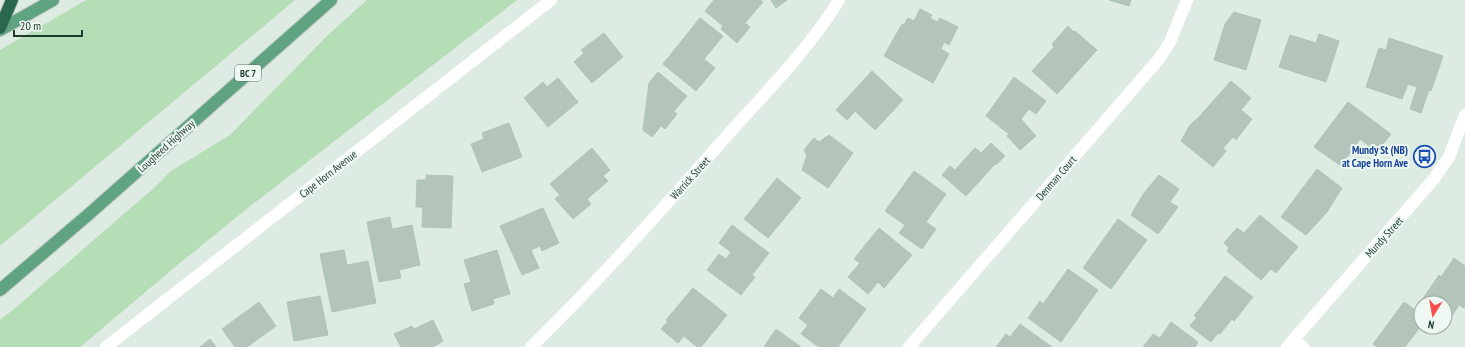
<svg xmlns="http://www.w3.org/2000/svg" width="1465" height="347" font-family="'PT Sans Narrow',sans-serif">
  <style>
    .green { fill: #b5ddb6 }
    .building { fill: #b3c5ba; stroke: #b0c4b7 }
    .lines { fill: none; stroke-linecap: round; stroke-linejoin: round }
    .major-casing { stroke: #c0c8c4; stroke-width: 14 }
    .highway-casing { stroke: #c0c8c4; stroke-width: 14 }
    .minor { stroke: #fff; stroke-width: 12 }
    .major { stroke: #60a382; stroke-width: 12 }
    .highway { stroke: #29684c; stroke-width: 12 }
    .labels { text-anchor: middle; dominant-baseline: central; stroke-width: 4; stroke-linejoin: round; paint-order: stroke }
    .shield { fill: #eef7f1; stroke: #5c7367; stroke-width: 1 }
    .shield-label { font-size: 10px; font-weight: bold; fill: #1e3b2c }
    .street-label { font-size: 11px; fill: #1e3b2c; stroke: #eef7f1 }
    .transit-label { font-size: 11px; font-weight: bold; fill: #164399; stroke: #eef7f1; text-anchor: end }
  </style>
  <rect width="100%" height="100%" fill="#deebe2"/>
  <path class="green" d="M 86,0 L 295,0 L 0,246 L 0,50 Z
    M 367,0 L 517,0 L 249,207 L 180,263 L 80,347 L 0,347 L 0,320 L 14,309 L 154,188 L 171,171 L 230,135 L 329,34 Z"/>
  <path class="building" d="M 714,0 L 760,0 L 763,2 L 745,23 L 750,27 L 737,43 L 721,29 L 723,26 L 705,11 Z
    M 771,0 L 787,0 L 776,8 Z
    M 1109,0 L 1131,0 L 1129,6 Z
    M 920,9 L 932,15 L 930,18 L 937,22 L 940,18 L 958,27 L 949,45 L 944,42 L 941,49 L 949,54 L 933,83 L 884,56 L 902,24 L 904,25 L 908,18 L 914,21 Z
    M 1234,12 L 1261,20 L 1246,70 L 1214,60 L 1225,24 Z
    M 700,18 L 723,36 L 704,59 L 715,68 L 696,91 L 663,64 Z
    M 1068,26 L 1074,32 L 1075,31 L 1097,50 L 1057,94 L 1032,71 L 1054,47 L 1052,44 Z
    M 604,33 L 623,57 L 592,83 L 574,62 L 584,53 L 581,50 Z
    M 1319,34 L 1339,41 L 1326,82 L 1279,67 L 1290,35 L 1316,43 Z
    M 1389,38 L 1443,56 L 1431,91 L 1429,90 L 1421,113 L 1410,109 L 1417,87 L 1408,84 L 1402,99 L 1366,87 L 1379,48 L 1386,50 Z
    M 872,71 L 903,100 L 875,130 L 855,111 L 847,120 L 836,110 Z
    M 658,72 L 687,96 L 674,111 L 677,114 L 665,129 L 661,126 L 652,137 L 643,130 L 649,83 Z
    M 1014,77 L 1046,101 L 1036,114 L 1029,109 L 1021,119 L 1036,136 L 1020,150 L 1007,136 L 1009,134 L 986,116 Z
    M 558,78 L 578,102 L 548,127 L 524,98 L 543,82 L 547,87 Z
    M 1231,81 L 1251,98 L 1241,110 L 1252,119 L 1236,140 L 1233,137 L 1223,148 L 1226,151 L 1213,167 L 1181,141 L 1190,125 L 1199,117 Z
    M 1348,102 L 1391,134 L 1377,152 L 1360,139 L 1341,166 L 1314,147 Z
    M 509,123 L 522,157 L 482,172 L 471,144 L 484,139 L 482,133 Z
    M 829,135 L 853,153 L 828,188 L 802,170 L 807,155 L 804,151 L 807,146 L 814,138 L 819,142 Z
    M 991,143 L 1005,156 L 996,165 L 995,164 L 966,196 L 942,175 L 950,166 L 955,170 L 975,148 L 981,153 Z
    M 592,148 L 610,170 L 603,176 L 608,181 L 587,199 L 591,204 L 573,219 L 555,199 L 560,195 L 550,184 Z
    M 1317,169 L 1342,188 L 1327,212 L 1306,235 L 1281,217 Z
    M 914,171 L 946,194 L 926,222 L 936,229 L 922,249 L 899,233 L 905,225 L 885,211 Z
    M 426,175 L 453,176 L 451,228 L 422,227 L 423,207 L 416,207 L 417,180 L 426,180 Z
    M 1159,175 L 1179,189 L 1170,202 L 1178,207 L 1158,234 L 1131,215 L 1144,193 Z
    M 777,178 L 801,198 L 768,238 L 744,219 Z
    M 543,208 L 559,243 L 542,251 L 540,246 L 531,250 L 539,268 L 522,275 L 500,226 Z
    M 1260,215 L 1298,247 L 1276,273 L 1271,269 L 1261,280 L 1227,251 L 1229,248 L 1224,243 L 1237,228 L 1244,233 Z
    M 390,217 L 392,229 L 412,225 L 420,265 L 399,270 L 401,278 L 379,282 L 367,222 Z
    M 1118,219 L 1147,240 L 1111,289 L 1083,268 Z
    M 732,225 L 769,253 L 752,275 L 755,277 L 741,295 L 707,270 L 719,254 L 726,259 L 731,252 L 719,243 Z
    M 879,228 L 912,255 L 884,288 L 878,282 L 868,294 L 848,277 L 860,263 L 854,259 Z
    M 344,250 L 347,265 L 368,261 L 376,303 L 332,312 L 320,254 Z
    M 497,250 L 510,294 L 493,299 L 494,304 L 472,311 L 464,284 L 471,282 L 464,260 Z
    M 1454,258 L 1465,266 L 1465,306 L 1464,308 L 1459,305 L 1450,319 L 1445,315 L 1445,303 L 1427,303 L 1422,300 L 1439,275 L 1441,277 Z
    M 1068,269 L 1098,290 L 1061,342 L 1028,318 L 1040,301 L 1043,304 Z
    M 1225,276 L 1253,297 L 1234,321 L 1232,319 L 1220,334 L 1218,333 L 1211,342 L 1190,326 L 1197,317 L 1194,316 Z
    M 693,288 L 727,315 L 701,347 L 697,347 L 684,336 L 678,343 L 661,329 L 668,321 L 666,320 Z
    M 821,289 L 833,298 L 839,289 L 866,309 L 838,347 L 819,347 L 801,334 L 808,325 L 799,318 Z
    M 320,296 L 328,335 L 294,341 L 287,302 Z
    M 259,302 L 276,326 L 247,347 L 235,347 L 222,329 Z
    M 1404,302 L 1421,314 L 1421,326 L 1405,347 L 1377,347 L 1373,344 Z
    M 433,320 L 443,341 L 433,347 L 401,347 L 394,334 L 412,326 L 414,329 Z
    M 1171,322 L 1198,342 L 1195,347 L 1143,347 L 1153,334 L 1160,338 Z
    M 1020,324 L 1052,347 L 996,347 L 1006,334 L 1010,337 Z
    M 776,329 L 801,347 L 764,347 Z
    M 210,339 L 216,347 L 200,347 Z"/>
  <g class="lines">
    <defs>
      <path id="major" d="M 0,30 L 53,0
        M 0,290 L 89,214 L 331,0"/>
      <path id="highway" d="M 0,28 L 12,0"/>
    </defs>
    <use href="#major" class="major-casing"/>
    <use href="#highway" class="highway-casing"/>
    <path class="minor" d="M 1293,340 L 1303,347
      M 106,347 L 551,0
      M 531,347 C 599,281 662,209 725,138 C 764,94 808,51 839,0
      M 909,347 L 1159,59 L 1170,42 L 1187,0
      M 1287,347 L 1433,180 L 1449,157 L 1465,115"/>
    <use href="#major" class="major"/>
    <use href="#highway" class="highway"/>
  </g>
  <defs>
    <symbol id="bus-ring" viewBox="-11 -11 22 22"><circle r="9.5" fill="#eef7f1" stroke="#1a4fb4" stroke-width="1.5"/><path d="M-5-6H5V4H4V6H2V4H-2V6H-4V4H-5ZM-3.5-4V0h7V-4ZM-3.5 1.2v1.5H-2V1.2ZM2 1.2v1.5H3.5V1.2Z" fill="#1a4fb4"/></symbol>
  </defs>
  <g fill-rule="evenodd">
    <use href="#bus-ring" x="1412" y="144" width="25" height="25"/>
  </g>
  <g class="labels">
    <rect class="shield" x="235" y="65" width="26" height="16" rx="3"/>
    <g class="shield-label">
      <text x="248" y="73">BC 7</text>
    </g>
    <g class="street-label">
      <text transform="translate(166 146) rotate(-42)">Lougheed Highway</text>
      <text transform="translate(328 174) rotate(-38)">Cape Horn Avenue</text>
      <text transform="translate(690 178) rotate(-48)">Warrick Street</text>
      <text transform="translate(1056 178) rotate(-49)">Denman Court</text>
      <text transform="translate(1384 237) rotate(-48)">Mundy Street</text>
    </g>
    <g class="transit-label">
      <text x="1408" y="150">Mundy St (NB)<tspan x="1408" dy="13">at Cape Horn Ave</tspan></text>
    </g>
  </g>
  <g transform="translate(1433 315) rotate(191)"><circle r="19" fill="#eef7f1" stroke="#9baca2"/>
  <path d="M0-3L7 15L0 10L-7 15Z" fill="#fa4e4d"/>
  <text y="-6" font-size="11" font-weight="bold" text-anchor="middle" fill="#1e3b2c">N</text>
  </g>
  <path d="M14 30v6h68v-6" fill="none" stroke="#1e3b2c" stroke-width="2"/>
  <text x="20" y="30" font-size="12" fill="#1e3b2c" stroke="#eef7f1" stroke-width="3" paint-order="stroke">20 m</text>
</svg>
